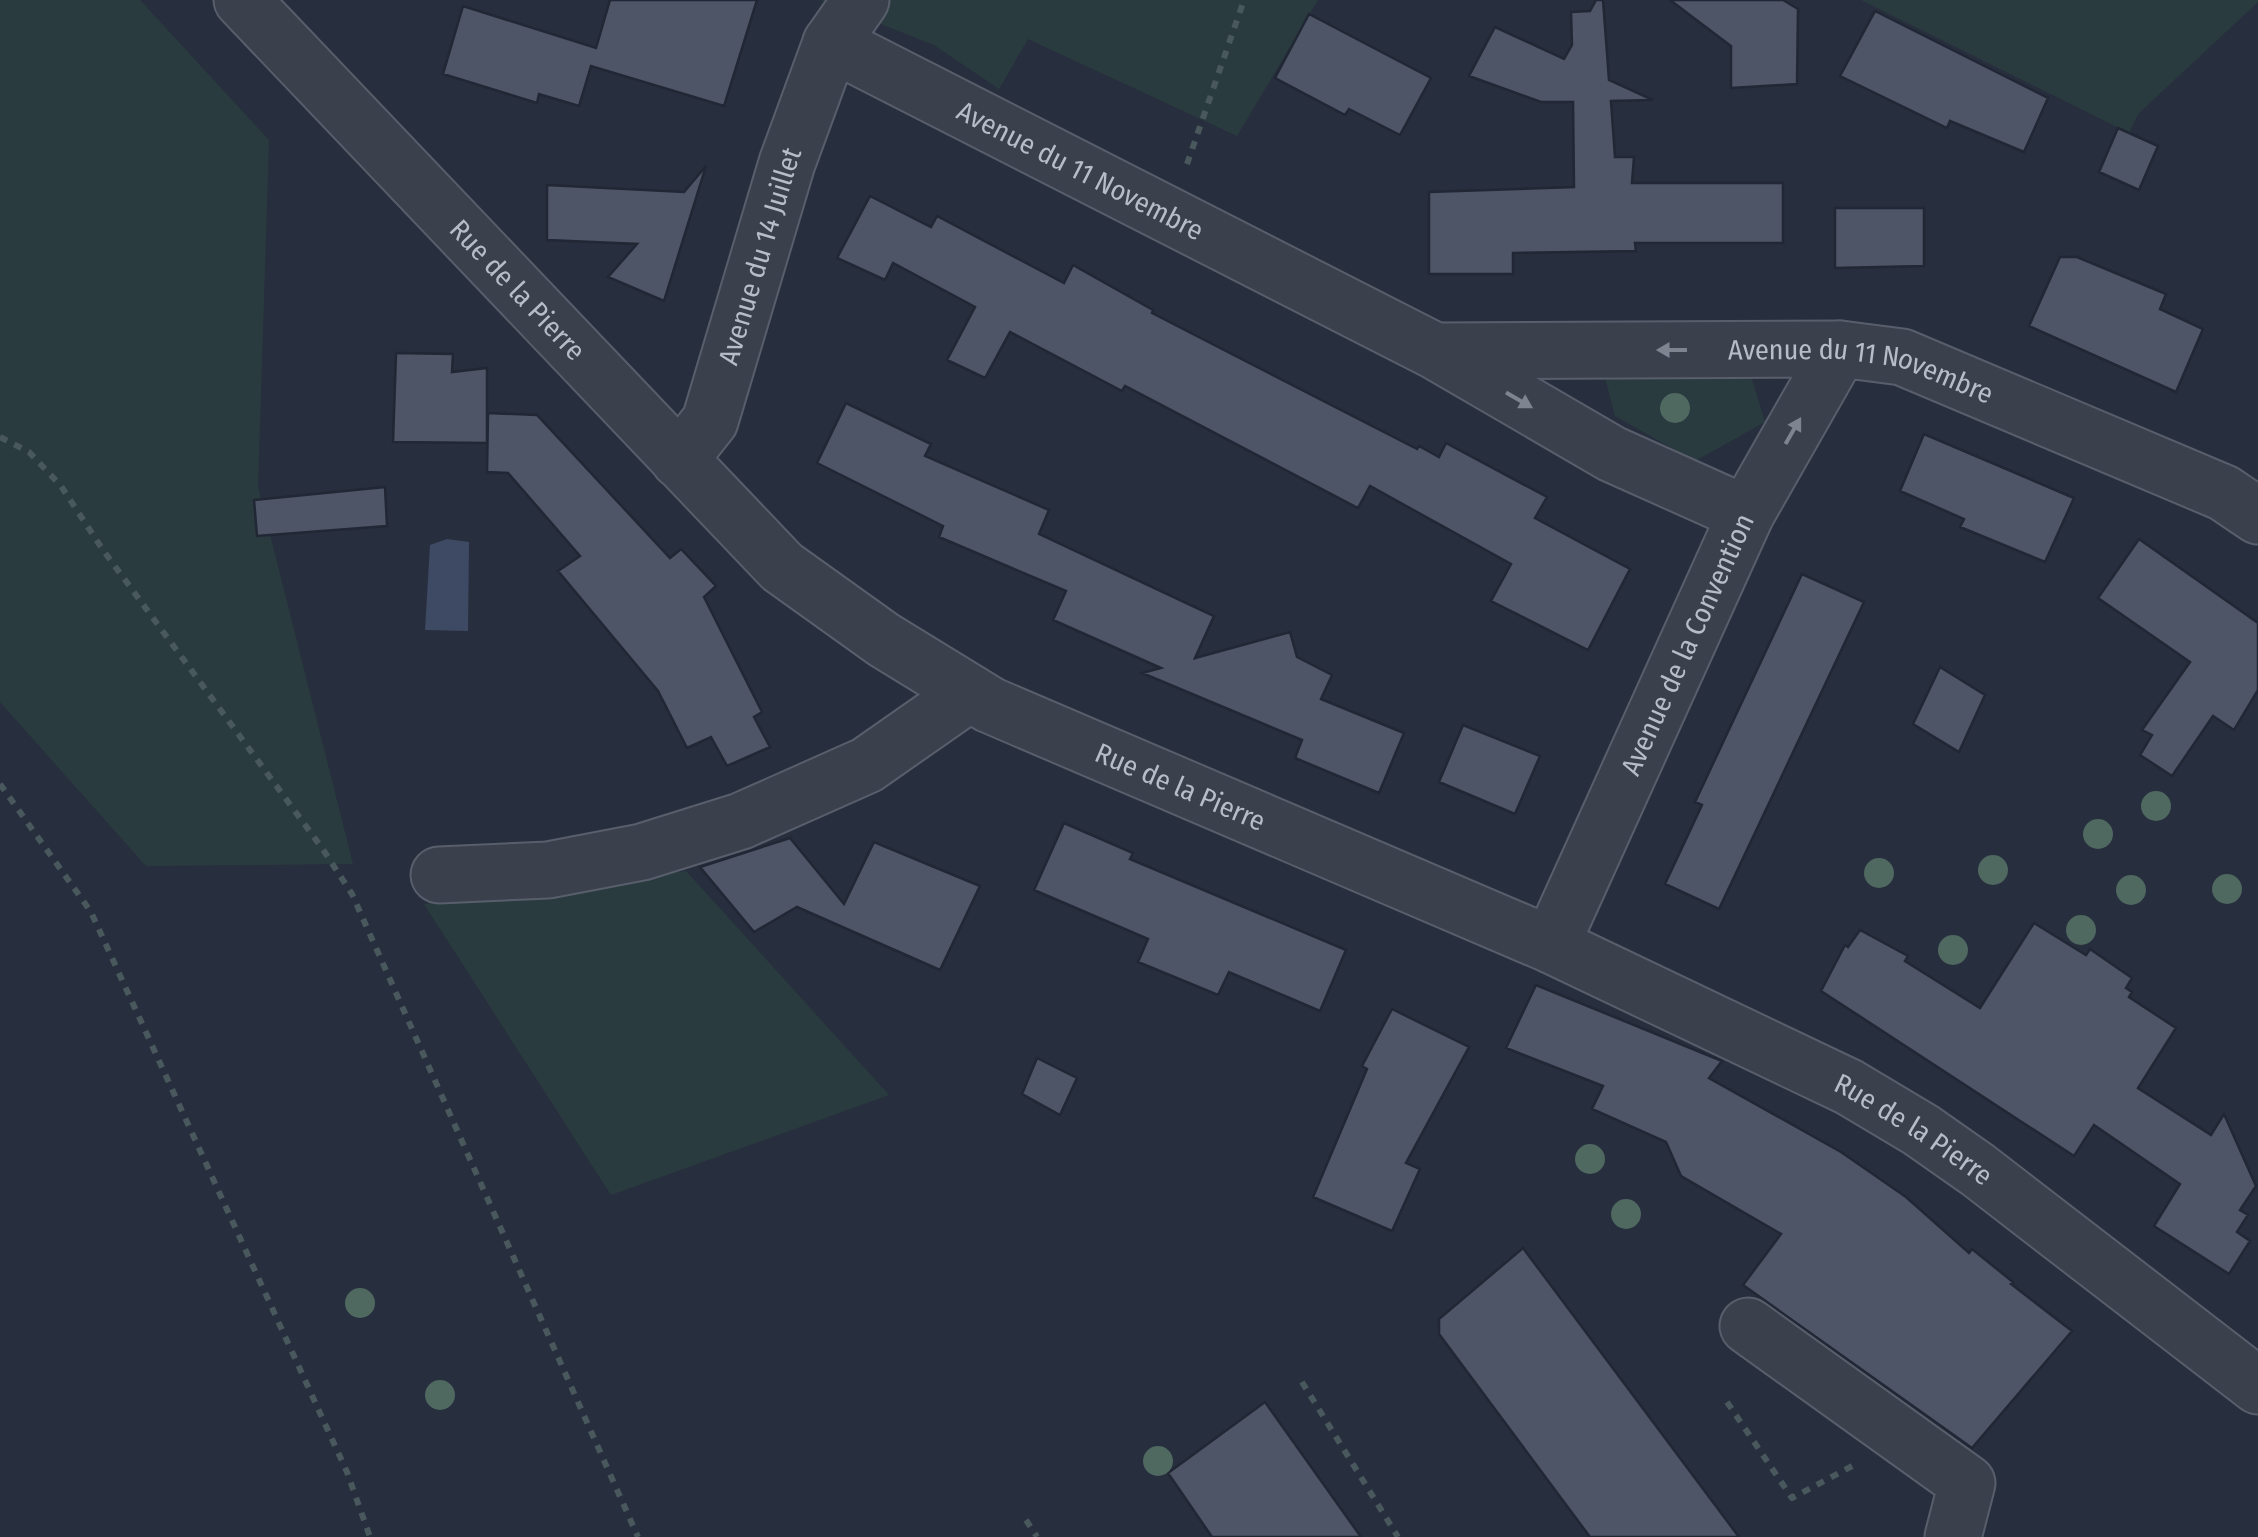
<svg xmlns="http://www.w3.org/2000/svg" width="2258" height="1537" font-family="'Fira Sans Condensed',sans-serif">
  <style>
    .green { fill: #2a3b3f }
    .water { fill: #3e4a64 }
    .building { fill: #4d5566; stroke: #212734; stroke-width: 2.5 }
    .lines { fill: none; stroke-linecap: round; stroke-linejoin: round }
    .minor-casing { stroke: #585e6b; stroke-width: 59 }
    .path { stroke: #49585d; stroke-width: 6; stroke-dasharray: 8 8; stroke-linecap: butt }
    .minor { stroke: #3b404d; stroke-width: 55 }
    .tree { fill: #4f6860 }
    .oneway { fill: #7f8491 }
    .labels { text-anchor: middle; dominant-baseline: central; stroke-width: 8; stroke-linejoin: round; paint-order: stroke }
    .street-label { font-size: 28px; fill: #b7bcc8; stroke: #1f2532 }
  </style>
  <rect width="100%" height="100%" fill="#272e3d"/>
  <path class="green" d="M 0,0 L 140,0 L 269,140 L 258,487 L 353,864 L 146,866 L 0,702 Z
    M 820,0 L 1318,0 L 1237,136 L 1028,39 L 999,89 L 934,45 Z
    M 1861,0 L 2258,0 L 2258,2 L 2138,114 L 2129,133 Z
    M 1748,367 L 1765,422 L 1695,461 L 1615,416 L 1603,370 Z
    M 686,871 L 889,1095 L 611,1195 L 424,904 Z"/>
  <path class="water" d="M 447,539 L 469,542 L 468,631 L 425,630 L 430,545 Z"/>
  <path class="building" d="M 610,0 L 757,0 L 724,106 L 591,66 L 579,106 L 539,94 L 537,103 L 443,74 L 463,6 L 596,48 Z
    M 1596,0 L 1603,0 L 1609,80 L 1653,100 L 1611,101 L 1615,157 L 1634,157 L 1632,183 L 1783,183 L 1783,243 L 1635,243 L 1636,251 L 1513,253 L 1513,274 L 1429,274 L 1429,192 L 1574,187 L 1573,102 L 1541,102 L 1469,76 L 1495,27 L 1564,59 L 1572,45 L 1571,12 L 1590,11 Z
    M 1670,0 L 1783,0 L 1798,9 L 1797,84 L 1731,88 L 1731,46 Z
    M 1875,11 L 2048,98 L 2024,152 L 1950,121 L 1947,128 L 1840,76 Z
    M 1309,14 L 1431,78 L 1400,135 L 1349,109 L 1345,115 L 1275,78 Z
    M 2118,128 L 2158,146 L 2139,190 L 2099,172 Z
    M 706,166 L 664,301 L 608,277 L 637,244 L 547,240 L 547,185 L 684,192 Z
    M 870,196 L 931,227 L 937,216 L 1064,283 L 1073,265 L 1153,310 L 1152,313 L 1417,449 L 1419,446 L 1439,457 L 1446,443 L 1547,497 L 1535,518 L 1630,569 L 1588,650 L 1491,601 L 1511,564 L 1370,486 L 1358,508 L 1125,386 L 1122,391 L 1010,332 L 985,378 L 947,360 L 975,307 L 893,263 L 885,280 L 837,258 Z
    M 1835,208 L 1924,208 L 1924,266 L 1835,268 Z
    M 2060,257 L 2077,257 L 2166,294 L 2160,309 L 2203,329 L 2176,392 L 2029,326 Z
    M 396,353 L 453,354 L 452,372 L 487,368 L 487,443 L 393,442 Z
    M 846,403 L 931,444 L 925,456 L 1049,510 L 1039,534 L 1214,616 L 1195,658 L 1290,632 L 1297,657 L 1332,675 L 1321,699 L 1404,733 L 1379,793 L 1295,758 L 1302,740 L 1142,673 L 1161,668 L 1053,620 L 1066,591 L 939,537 L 943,526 L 817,463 Z
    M 488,413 L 537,415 L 670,558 L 681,549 L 716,586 L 704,597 L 762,712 L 754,717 L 770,747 L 727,766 L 711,737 L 687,748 L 658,691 L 558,571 L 580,556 L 508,473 L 487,472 Z
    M 1924,434 L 2074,498 L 2045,562 L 1960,527 L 1964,519 L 1900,491 Z
    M 385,487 L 387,526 L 257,536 L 254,500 Z
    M 2139,539 L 2258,623 L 2258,690 L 2234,730 L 2213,716 L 2172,776 L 2140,755 L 2152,735 L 2142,730 L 2190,662 L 2098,598 Z
    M 1802,574 L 1864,602 L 1719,909 L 1665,884 L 1702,805 L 1695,802 Z
    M 1940,667 L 1985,695 L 1959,752 L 1913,724 Z
    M 1463,725 L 1540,756 L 1515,814 L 1439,782 Z
    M 1064,823 L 1133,853 L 1130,859 L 1346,950 L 1320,1011 L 1229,972 L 1218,995 L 1138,962 L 1148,939 L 1034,890 Z
    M 790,838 L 844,904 L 874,842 L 980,886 L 940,970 L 797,907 L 754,932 L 700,867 Z
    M 2034,923 L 2086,955 L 2090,949 L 2132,978 L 2126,988 L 2132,992 L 2129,997 L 2176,1028 L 2138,1088 L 2211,1135 L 2224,1114 L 2256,1186 L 2240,1210 L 2248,1215 L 2237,1232 L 2250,1241 L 2229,1274 L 2154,1226 L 2180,1184 L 2094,1125 L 2074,1156 L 1821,991 L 1845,945 L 1848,947 L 1860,930 L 1908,956 L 1905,961 L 1980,1008 Z
    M 1536,985 L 1722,1061 L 1709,1078 L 1841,1152 L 1906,1197 L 1969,1253 L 1972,1249 L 2013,1282 L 2011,1284 L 2072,1331 L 1972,1448 L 1743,1285 L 1781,1234 L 1681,1176 L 1666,1142 L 1592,1109 L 1603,1086 L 1506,1048 Z
    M 1392,1009 L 1469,1047 L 1406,1163 L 1420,1169 L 1392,1231 L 1313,1197 L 1367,1069 L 1362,1066 Z
    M 1037,1058 L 1077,1078 L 1060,1115 L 1022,1094 Z
    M 1523,1248 L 1739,1537 L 1590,1537 L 1439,1334 L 1439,1319 Z
    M 1265,1402 L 1361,1537 L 1212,1537 L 1168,1473 Z"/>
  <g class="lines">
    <defs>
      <g id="minor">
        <path id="s1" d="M 242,0 L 782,567 L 884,640 L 990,705 L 1551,945 L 1849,1087 L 1921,1130 L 1978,1170 L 2258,1386"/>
        <path id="s2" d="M 831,43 L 1435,351 L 1612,454 L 1746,514"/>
        <path id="s3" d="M 1436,351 L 1840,349 L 1902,357 L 2224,493 L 2258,516"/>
        <path id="s4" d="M 679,460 L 710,421 L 787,163 L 831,43 L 861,0"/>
        <path d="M 439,875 L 548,870 L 642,852 L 741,821 L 867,765 L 970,693"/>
        <path id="s5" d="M 1551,945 L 1746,514 L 1840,349"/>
        <path d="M 1748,1326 L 1967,1483 L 1953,1537"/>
      </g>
    </defs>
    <use href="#minor" class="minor-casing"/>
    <path class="path" d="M 1187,164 L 1244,0
      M 0,437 L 29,452 L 61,486 L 103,550 L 322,848 L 352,894 L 638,1537
      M 0,784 L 91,912 L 347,1472 L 370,1537
      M 1302,1382 L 1398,1537
      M 1727,1402 L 1792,1498 L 1854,1465
      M 1026,1520 L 1037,1537"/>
    <use href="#minor" class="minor"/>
  </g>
  <g class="tree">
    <circle cx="1675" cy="408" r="15"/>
    <circle cx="2156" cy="806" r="15"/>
    <circle cx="2098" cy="834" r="15"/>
    <circle cx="1993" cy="870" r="15"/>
    <circle cx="1879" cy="873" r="15"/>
    <circle cx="2227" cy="889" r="15"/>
    <circle cx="2131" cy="890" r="15"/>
    <circle cx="2081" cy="930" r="15"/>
    <circle cx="1953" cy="950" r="15"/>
    <circle cx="1590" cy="1159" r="15"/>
    <circle cx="1626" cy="1214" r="15"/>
    <circle cx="360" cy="1303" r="15"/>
    <circle cx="440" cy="1395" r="15"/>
    <circle cx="1158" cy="1461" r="15"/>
  </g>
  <defs><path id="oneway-solid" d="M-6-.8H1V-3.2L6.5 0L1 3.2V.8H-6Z" transform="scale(2.5)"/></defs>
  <g class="oneway">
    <use href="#oneway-solid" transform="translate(1672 350) rotate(180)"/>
    <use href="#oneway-solid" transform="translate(1519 400) rotate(30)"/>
    <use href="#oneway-solid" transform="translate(1793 431) rotate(-60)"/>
  </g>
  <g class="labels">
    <g class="street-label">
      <text stroke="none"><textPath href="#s2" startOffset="280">Avenue du 11 Novembre</textPath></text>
      <text stroke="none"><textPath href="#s4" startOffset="222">Avenue du 14 Juillet</textPath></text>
      <text stroke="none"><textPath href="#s1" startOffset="400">Rue de la Pierre</textPath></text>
      <text stroke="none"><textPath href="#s3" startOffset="428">Avenue du 11 Novembre</textPath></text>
      <text stroke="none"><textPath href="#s5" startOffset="330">Avenue de la Convention</textPath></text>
      <text stroke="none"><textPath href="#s1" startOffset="1240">Rue de la Pierre</textPath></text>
      <text stroke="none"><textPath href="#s1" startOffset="2050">Rue de la Pierre</textPath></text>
    </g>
  </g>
</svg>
